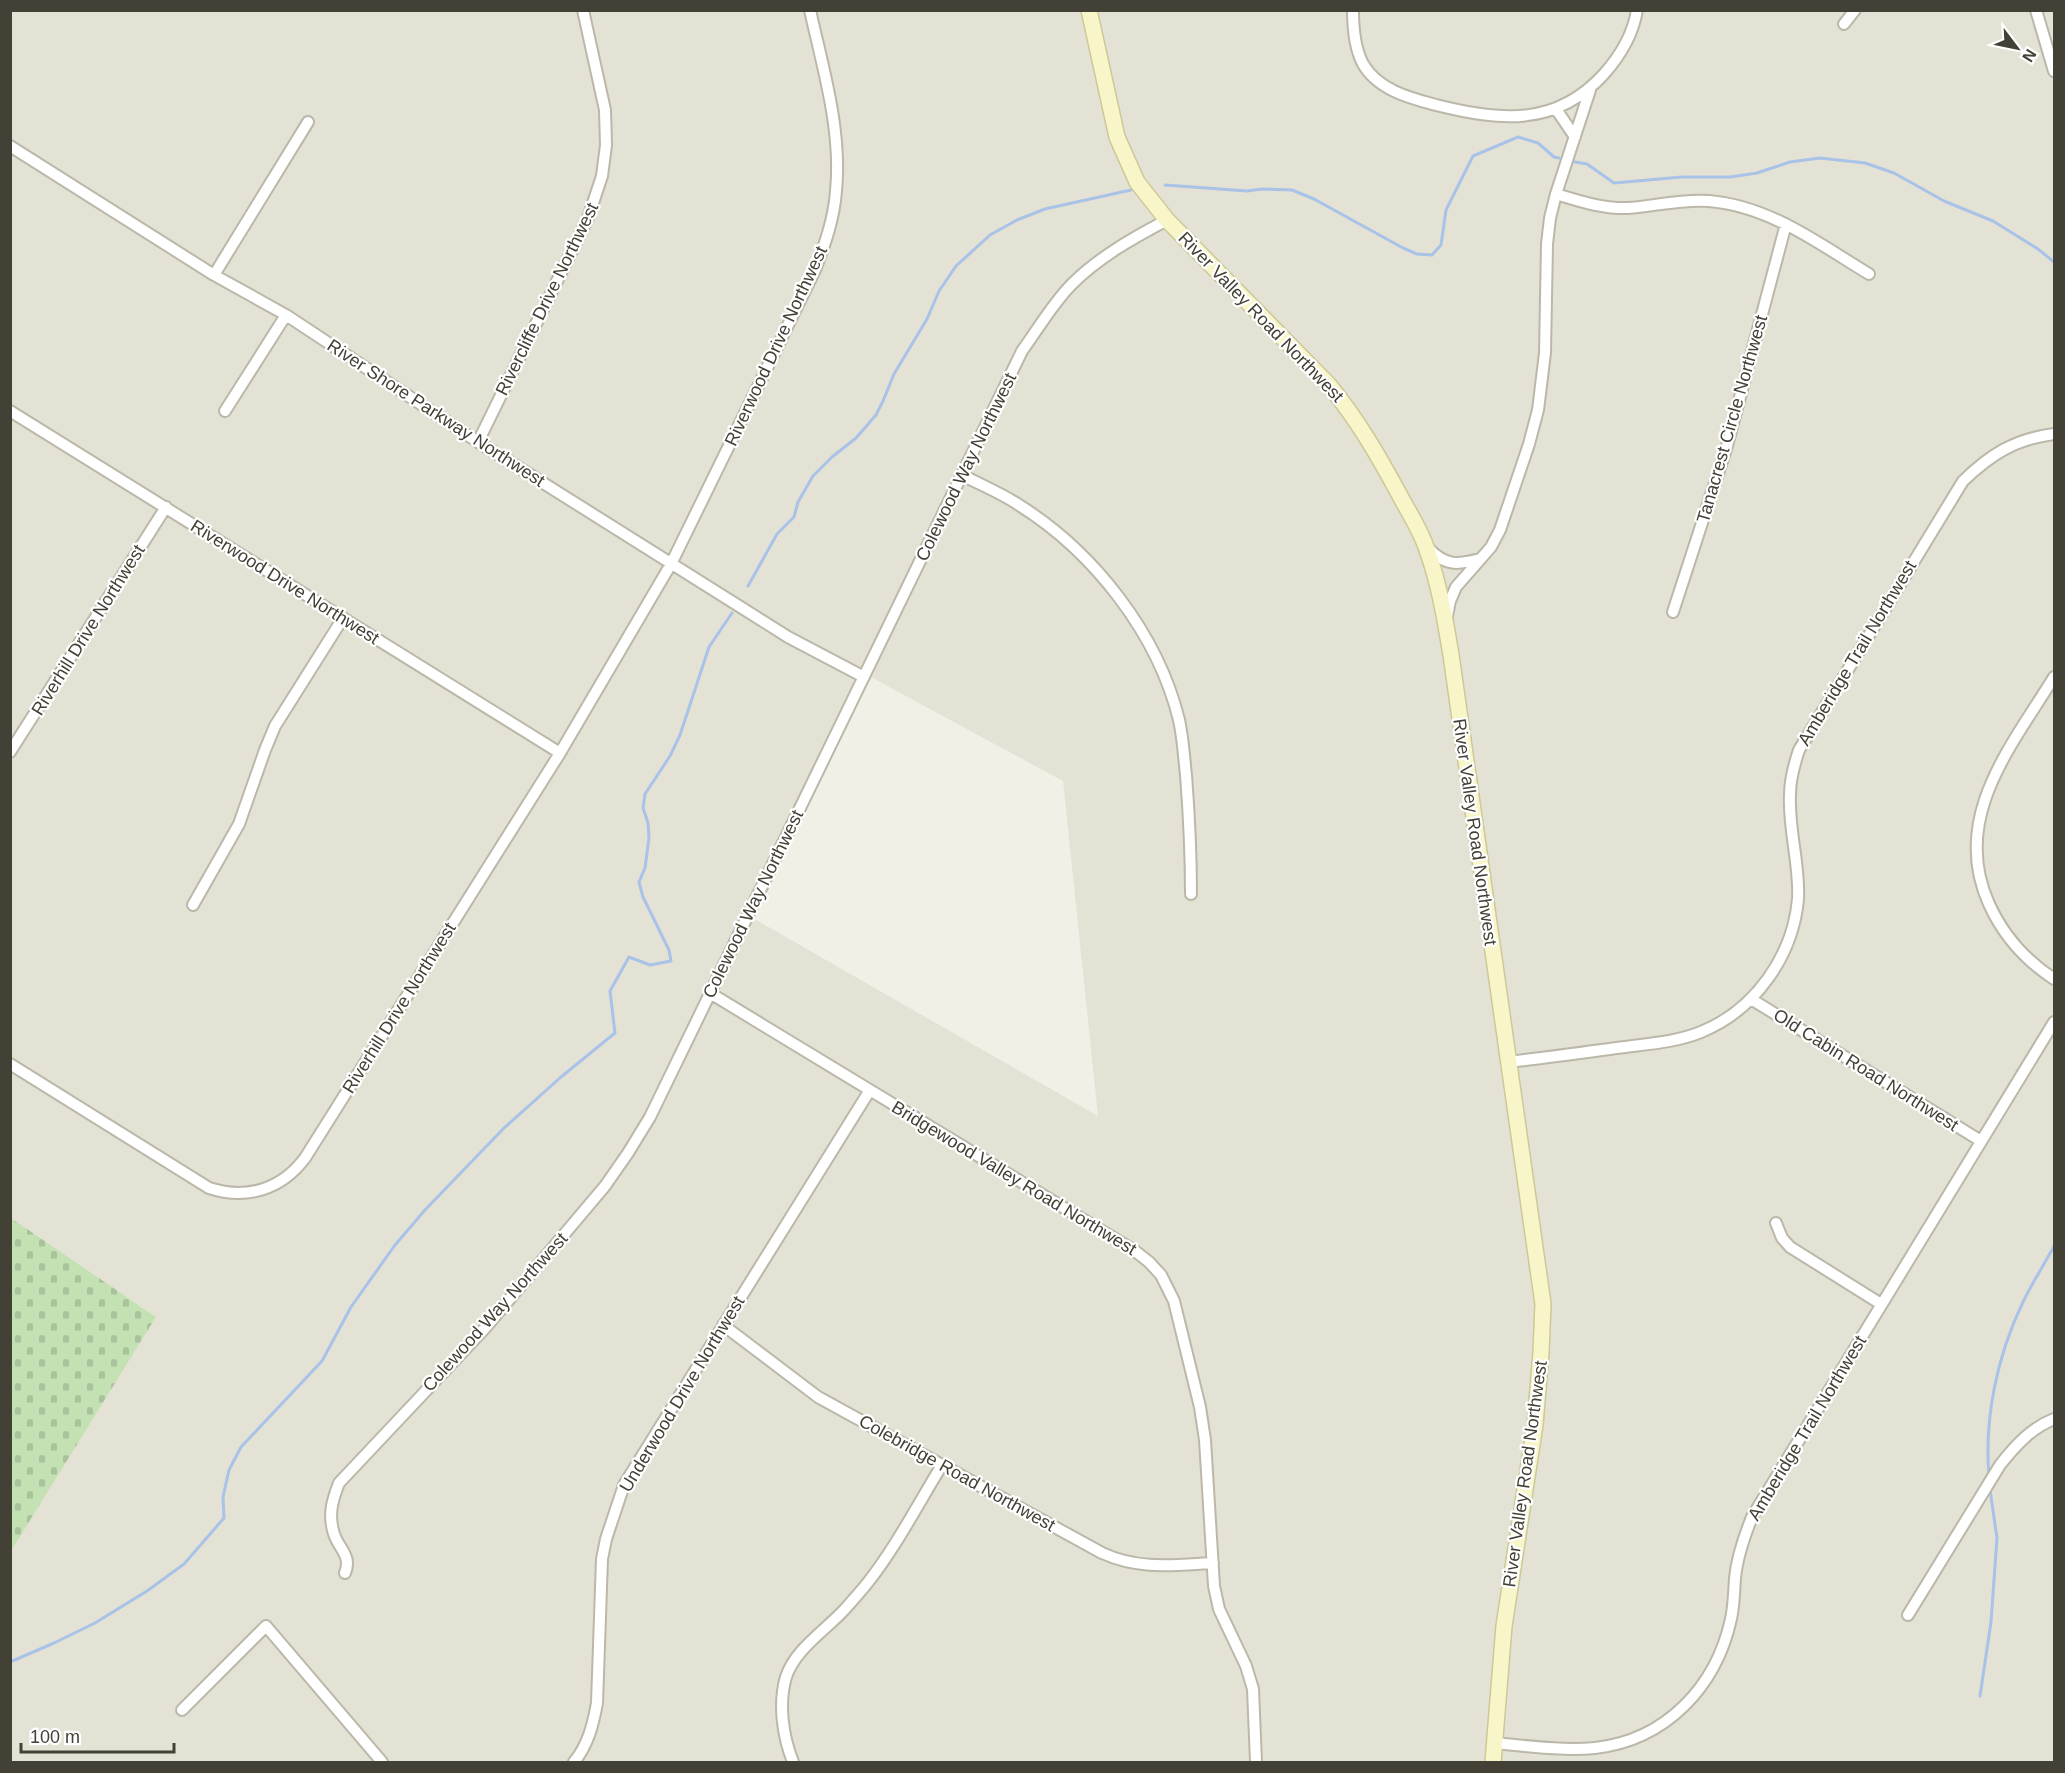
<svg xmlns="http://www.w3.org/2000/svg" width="2065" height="1773" font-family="Helvetica,sans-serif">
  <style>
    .residential { fill: #e4e2d5; fill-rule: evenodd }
    .cemetery { fill: url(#cemetery-stones) }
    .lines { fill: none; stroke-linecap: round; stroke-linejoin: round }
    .stream { stroke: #a9c2e7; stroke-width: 3 }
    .street-casing { stroke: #bbb8aa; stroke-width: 14 }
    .secondary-casing { stroke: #ccc89a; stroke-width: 18 }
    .street { stroke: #fff; stroke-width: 10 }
    .secondary { stroke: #f8f6c9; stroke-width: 15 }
    .labels { text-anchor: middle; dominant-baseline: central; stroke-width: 4.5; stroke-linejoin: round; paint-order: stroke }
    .street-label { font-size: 18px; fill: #434036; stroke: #fff }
  </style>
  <defs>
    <pattern id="cemetery-stones" width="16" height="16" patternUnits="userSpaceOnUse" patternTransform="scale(1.5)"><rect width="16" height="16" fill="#c4e1b3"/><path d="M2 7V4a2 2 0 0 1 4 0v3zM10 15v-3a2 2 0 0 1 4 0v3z" fill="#aac29b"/></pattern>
  </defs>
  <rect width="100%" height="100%" fill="#f1f0e6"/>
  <path class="residential" d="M 11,11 L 2054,11 L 2054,1762 L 11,1762 L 10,1551 L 156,1317 L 11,1218 ZM 858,670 L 1063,781 L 1098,1116 L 751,917 L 820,779 Z"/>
  <path class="cemetery" d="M 11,1218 L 156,1317 L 11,1551 Z"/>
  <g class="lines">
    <path class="stream" d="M 1575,162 L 1587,164 L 1614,183 L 1682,177 L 1730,177 L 1757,173 L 1790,162 L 1820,158 L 1865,163 L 1894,173 L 1944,201 L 1993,221 L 2038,249 L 2054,262
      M 1165,185 L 1247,191 L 1262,189 L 1292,190 L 1314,199 L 1403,248 L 1417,254 L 1432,255 L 1441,245 L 1446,210 L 1473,156 L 1518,137 L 1538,143 L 1554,157 L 1559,158
      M 748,586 L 777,534 L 794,517 L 798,502 L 813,476 L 832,457 L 856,438 L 876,415 L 883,401 L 894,374 L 927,319 L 939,291 L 956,266 L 990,235 L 1017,220 L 1045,209 L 1131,190
      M 1989,1477 C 1984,1418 1997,1356 2023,1302 C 2032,1283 2044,1265 2054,1246
      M 10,1662 L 54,1643 L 95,1623 L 147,1591 L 184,1564 L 224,1518 L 223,1497 L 229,1470 L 241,1447 L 322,1361 L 351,1307 L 395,1245 L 425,1210 L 504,1128 L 561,1077 L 615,1033 L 610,991 L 629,957 L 650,965 L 671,961 L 669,950 L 643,897 L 639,882 L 645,868 L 649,838 L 648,823 L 643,808 L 645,794 L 670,756 L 680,735 L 709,647 L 732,613
      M 1980,1696 L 1991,1622 L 1997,1538 L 1990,1490"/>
    <defs>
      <path id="street" d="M 1353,10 C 1353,27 1355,49 1363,64 C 1378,90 1410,98 1436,105 C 1500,121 1556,127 1604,74 C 1620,56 1633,35 1637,10
        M 2036,10 L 2054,71
        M 1844,24 L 1855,10
        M 1556,109 L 1575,137
        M 10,146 L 214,275 L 286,315 L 478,442 L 750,613 L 788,637 L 864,677
        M 1556,194 C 1579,201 1603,209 1628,208 C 1655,206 1681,199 1709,201 C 1770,206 1819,244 1869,274
        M 214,275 L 308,122
        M 10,411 L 560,753
        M 225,411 L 286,315
        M 478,442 L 588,218 L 602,176 L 606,145 L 605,110 L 583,10
        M 962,475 C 981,485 1001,493 1019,505 C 1094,552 1158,634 1179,720 C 1183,738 1184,757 1186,775 C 1189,814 1191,854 1191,894
        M 1429,549 C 1446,566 1457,565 1480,559
        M 1673,612 L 1727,446 L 1786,224
        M 1447,616 L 1450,601 L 1456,587 L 1491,547 L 1500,530 L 1529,444 L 1538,410 L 1545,353 L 1547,244 L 1550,218 L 1556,194 L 1590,90
        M 2054,677 C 2011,747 1950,818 1989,904 C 2003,935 2025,960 2054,979
        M 10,752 L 166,507
        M 193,905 L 239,824 L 265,750 L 275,726 L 343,618
        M 710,993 L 1135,1251 L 1149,1262 L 1161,1275 L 1174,1301 L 1200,1407 L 1205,1440 L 1214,1586 L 1219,1609 L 1246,1666 L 1253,1689 L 1256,1762
        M 1751,999 L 1981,1141
        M 1508,1062 C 1544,1058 1580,1053 1617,1048 C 1645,1044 1674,1043 1701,1032 C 1755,1010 1793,956 1798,899 C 1800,864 1788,829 1790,794 C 1790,779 1794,765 1799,750 L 1963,481 C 1991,454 2015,439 2054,434
        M 10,1064 L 209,1188 C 246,1200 281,1190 305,1158 L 560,753 L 671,564 L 815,270 C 825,244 834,219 836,191 C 842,130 823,69 810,10
        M 1776,1223 L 1782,1238 L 1790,1247 L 1881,1304
        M 723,1325 L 818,1397 L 1102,1553 C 1139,1570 1173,1565 1213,1563
        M 345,1573 C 352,1556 339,1549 334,1534 C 328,1515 332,1501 339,1483 L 486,1327 L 605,1186 L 628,1153 L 650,1117 L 1022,351 C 1038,329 1053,303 1072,284 C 1099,257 1133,238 1167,220
        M 1908,1615 L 2000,1465 C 2015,1446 2031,1428 2054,1419
        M 182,1710 L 266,1626 L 382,1762
        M 1495,1743 C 1527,1746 1562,1751 1595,1748 C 1666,1740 1716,1687 1731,1619 C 1734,1606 1734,1592 1735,1578 C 1737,1557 1744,1537 1752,1517 L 2054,1022
        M 574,1762 C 588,1745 593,1725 597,1703 L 602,1559 L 606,1539 L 624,1485 L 870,1090
        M 793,1762 C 783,1737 778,1704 786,1677 C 795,1649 826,1630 845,1609 C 853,1600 862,1590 869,1581 C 897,1545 918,1504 942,1465"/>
      <path id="secondary" d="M 1089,10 L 1117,137 L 1137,182 L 1167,220 L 1329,385 C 1357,419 1378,455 1399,494 C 1408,511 1420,529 1426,547 C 1439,582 1445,619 1451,655 L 1543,1304 L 1541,1352 L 1535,1425 L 1504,1626 L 1493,1762"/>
    </defs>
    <use href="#street" class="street-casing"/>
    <use href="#secondary" class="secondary-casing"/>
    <use href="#street" class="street"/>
    <use href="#secondary" class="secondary"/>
  </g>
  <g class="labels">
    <g class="street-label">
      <text transform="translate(547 299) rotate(-64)">Rivercliffe Drive Northwest</text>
      <text transform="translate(1261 317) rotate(46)">River Valley Road Northwest</text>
      <text transform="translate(776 346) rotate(-65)">Riverwood Drive Northwest</text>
      <text transform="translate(436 413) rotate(33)">River Shore Parkway Northwest</text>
      <text transform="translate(1732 419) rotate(-74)">Tanacrest Circle Northwest</text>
      <text transform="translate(966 467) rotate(-64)">Colewood Way Northwest</text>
      <text transform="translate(285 582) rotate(32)">Riverwood Drive Northwest</text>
      <text transform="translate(88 630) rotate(-58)">Riverhill Drive Northwest</text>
      <text transform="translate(1857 653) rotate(-59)">Amberidge Trail Northwest</text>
      <text transform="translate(1475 832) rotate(82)">River Valley Road Northwest</text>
      <text transform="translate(753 904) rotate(-64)">Colewood Way Northwest</text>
      <text transform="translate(399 1008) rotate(-58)">Riverhill Drive Northwest</text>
      <text transform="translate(1866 1070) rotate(32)">Old Cabin Road Northwest</text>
      <text transform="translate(1014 1178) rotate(31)">Bridgewood Valley Road Northwest</text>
      <text transform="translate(495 1312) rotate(-48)">Colewood Way Northwest</text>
      <text transform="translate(682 1394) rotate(-59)">Underwood Drive Northwest</text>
      <text transform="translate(1807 1428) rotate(-59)">Amberidge Trail Northwest</text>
      <text transform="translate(957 1473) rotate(29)">Colebridge Road Northwest</text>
      <text transform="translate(1525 1474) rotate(-82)">River Valley Road Northwest</text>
    </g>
  </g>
  <rect width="2065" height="1773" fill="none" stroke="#434036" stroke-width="24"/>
  <g transform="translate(2017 48) rotate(122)" stroke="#ffffff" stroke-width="4.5" paint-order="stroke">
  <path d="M0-4.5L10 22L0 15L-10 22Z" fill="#434036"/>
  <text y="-9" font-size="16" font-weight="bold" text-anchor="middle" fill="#434036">N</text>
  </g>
  <path d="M21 1743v9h153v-9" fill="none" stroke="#434036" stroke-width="3"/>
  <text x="30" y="1743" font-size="18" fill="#434036" stroke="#ffffff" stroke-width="4.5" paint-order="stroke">100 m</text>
</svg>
